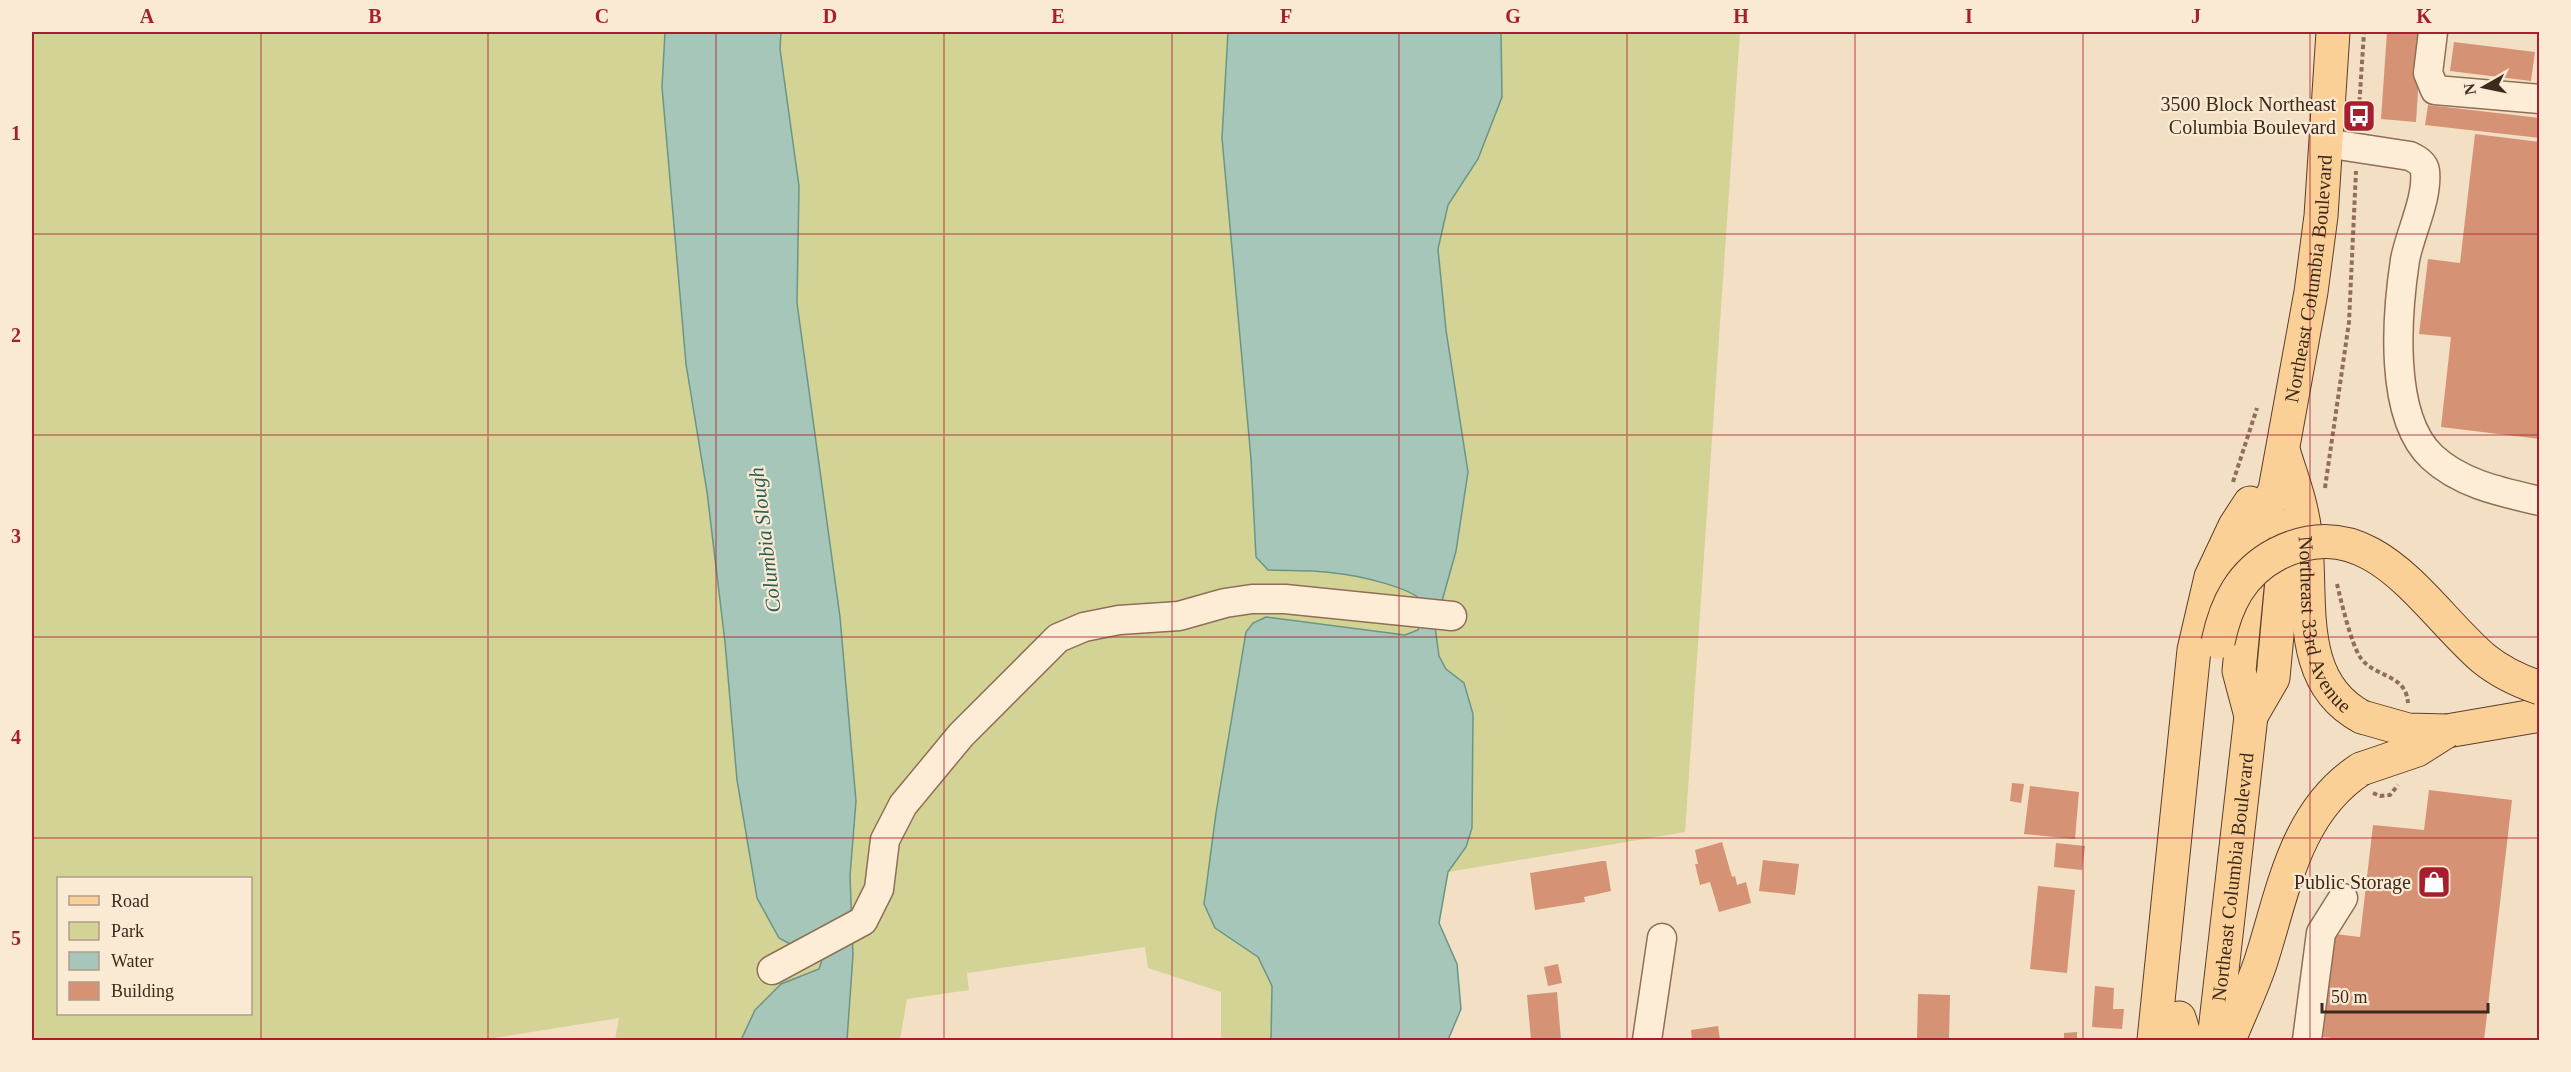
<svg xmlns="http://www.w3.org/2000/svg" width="2571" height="1072" font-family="'Times New Roman',serif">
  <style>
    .green { fill: #d3d395; fill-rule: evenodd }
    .water { fill: #a5c6b9; stroke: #6b9586; stroke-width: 1.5 }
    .building { fill: #d69274 }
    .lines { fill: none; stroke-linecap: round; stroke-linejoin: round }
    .minor-casing { stroke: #906f57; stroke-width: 31 }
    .major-casing { stroke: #5d3d2c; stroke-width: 35 }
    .path { stroke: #906f57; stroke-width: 4; stroke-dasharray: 4.5 3; stroke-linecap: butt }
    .minor { stroke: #fdedd7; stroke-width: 28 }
    .major { stroke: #fad097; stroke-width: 33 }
    .major-bridge-casing { stroke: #5d3d2c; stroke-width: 35; stroke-linecap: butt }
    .major-bridge { stroke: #fad097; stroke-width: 33 }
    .grid { fill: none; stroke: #a71f2f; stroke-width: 1.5; stroke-opacity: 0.55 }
    .labels { text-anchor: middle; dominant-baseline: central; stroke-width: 4.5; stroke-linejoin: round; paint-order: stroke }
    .poi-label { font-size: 20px; fill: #3e291d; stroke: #faead3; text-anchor: end }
    .street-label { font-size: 20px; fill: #3e291d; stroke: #faead3 }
    .water-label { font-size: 21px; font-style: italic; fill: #2a6056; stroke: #faead3 }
    .neatline { fill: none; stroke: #a71f2f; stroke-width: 2 }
    .grid-label { font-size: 20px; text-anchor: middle; font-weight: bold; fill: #a71f2f }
  </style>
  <rect width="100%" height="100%" fill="#f3dfc3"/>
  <path class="green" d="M 32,32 L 665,32 L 662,87 L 686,364 L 707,492 L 725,642 L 737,780 L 753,872 L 779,938 L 812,942 L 822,960 L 819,969 L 780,984 L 755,1010 L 741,1040 L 615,1040 L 619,1018 L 482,1040 L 32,1040 ZM 58,878 L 250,878 L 250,1014 L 58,1014 Z
    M 781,32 L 1228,32 L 1222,138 L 1251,459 L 1256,557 L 1268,570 C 1290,571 1313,570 1334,573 C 1354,575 1414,587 1425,604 L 1418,630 L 1405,635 L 1266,617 L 1215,928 L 1258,957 L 1272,986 L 1271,1040 L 1221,1040 L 1221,992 L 1148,968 L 1145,947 L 967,973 L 969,990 L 907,999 L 900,1040 L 847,1040 L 853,955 L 850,876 L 856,801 L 840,617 L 797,303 L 799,186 L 780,49 Z
    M 1501,32 L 1740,32 L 1685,832 L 1448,872 L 1466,847 L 1472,828 L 1473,714 L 1465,683 L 1446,669 L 1439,656 L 1435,626 L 1446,330 L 1438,249 L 1448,205 L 1478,159 L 1502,97 Z"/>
  <path class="water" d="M 665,32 L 781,32 L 780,49 L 799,186 L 797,303 L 840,617 L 856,801 L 850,876 L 853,955 L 847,1040 L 741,1040 L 755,1010 L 781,984 L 819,969 L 822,960 L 812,942 L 790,944 L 779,938 L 757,898 L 737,780 L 725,642 L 707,492 L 686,364 L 662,87 Z
    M 1228,32 L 1501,32 L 1502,97 L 1478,159 L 1448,205 L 1438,249 L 1446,330 L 1468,472 L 1456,551 L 1435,626 L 1439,656 L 1446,669 L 1464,683 L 1473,714 L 1472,828 L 1466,847 L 1448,872 L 1439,923 L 1457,964 L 1461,1009 L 1448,1040 L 1271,1040 L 1272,986 L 1258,957 L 1215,928 L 1204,904 L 1216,813 L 1246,632 L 1253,623 L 1266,617 L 1405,635 L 1418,630 L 1425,604 C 1414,587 1355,575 1334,573 C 1313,570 1290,571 1268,570 L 1256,557 L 1251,459 L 1222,138 Z"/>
  <path class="building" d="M 2387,32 L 2422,32 L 2416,122 L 2381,119 Z
    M 2454,42 L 2535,52 L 2531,81 L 2450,71 Z
    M 2428,105 L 2540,118 L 2540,138 L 2425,125 Z
    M 2475,134 L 2540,142 L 2540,439 L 2441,427 L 2451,337 L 2419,334 L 2428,259 L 2460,263 Z
    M 2012,783 L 2024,784 L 2021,803 L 2010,801 Z
    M 2030,786 L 2079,792 L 2075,839 L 2024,834 Z
    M 2429,790 L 2512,800 L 2484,1040 L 2348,1040 L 2323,1037 L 2335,934 L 2360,937 L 2373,825 L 2424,830 Z
    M 1722,842 L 1732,877 L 1735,876 L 1737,885 L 1746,882 L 1751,903 L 1719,912 L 1710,882 L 1700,885 L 1695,864 L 1698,864 L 1695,850 Z
    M 2056,843 L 2085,846 L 2082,870 L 2054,867 Z
    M 1763,860 L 1799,864 L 1795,895 L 1759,891 Z
    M 1602,861 L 1606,861 L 1611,891 L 1584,897 L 1585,902 L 1535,910 L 1530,873 Z
    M 2038,886 L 2075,890 L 2067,973 L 2030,969 Z
    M 1558,964 L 1562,983 L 1548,986 L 1544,967 Z
    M 2095,986 L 2114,988 L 2113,1009 L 2124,1009 L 2122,1029 L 2092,1027 Z
    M 1557,992 L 1561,1040 L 1531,1040 L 1527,995 Z
    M 1918,994 L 1950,995 L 1949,1040 L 1917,1040 Z
    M 1718,1026 L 1720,1040 L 1692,1040 L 1691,1030 Z
    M 2077,1032 L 2077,1040 L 2064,1040 L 2064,1033 Z"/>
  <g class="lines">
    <defs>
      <path id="minor" d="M 2433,32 L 2428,73 L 2435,90 L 2540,99
        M 2325,143 L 2410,156 C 2416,159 2424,163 2425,171 C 2428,199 2410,233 2405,260 C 2397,313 2388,416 2432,457 C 2461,484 2501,492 2540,501
        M 772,970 L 863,921 L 879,889 L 885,840 L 903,805 L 961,735 L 1058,638 L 1084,627 L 1119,620 L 1179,616 L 1225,603 L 1252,599 L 1285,599 L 1452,616
        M 1647,1040 L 1662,938
        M 2307,1040 L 2321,933 L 2343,898"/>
      <g id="major">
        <path id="s1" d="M 2284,453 C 2292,479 2302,505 2305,533 C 2313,598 2294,681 2362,717"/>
        <path d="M 2251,716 L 2273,678 L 2286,537 L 2284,526"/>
        <path d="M 2447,731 L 2540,715"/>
        <path d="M 2179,1018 L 2186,1040"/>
        <path d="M 2154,1040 L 2194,650 L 2211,577 L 2235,526 L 2250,503"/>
        <path id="s2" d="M 2214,1040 L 2251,716 L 2239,671 L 2252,535 L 2275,490 L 2311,292 L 2321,216 L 2333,32"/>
        <path d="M 2229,1040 C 2239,1015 2251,990 2260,964 C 2283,894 2294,812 2361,769"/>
      </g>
    </defs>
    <use href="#minor" class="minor-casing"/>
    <use href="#major" class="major-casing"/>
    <path class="path" d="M 2358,124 L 2364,32
      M 2233,482 L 2257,408
      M 2325,488 L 2349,322 L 2356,171
      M 2337,584 C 2341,601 2351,643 2360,657 C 2374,678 2406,673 2408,703
      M 2373,793 L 2380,796 L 2390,795 L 2398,785"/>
    <use href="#minor" class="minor"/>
    <use href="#major" class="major"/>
    <defs>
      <path id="major-bridge" d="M 2218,642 C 2226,604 2241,573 2277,554 C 2371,506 2424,607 2483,658 C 2500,672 2519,681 2540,688
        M 2362,717 L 2408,730 L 2447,731
        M 2361,769 L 2417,750 L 2447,731"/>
    </defs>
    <use href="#major-bridge" class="major-bridge-casing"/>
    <use href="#major-bridge" class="major-bridge"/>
  </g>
  <path class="grid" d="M 261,32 L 261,1040M 488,32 L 488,1040M 716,32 L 716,1040M 944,32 L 944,1040M 1172,32 L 1172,1040M 1399,32 L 1399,1040M 1627,32 L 1627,1040M 1855,32 L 1855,1040M 2083,32 L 2083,1040M 2310,32 L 2310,1040M 32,234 L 2540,234M 32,435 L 2540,435M 32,637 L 2540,637M 32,838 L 2540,838"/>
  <defs>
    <symbol id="bus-square" viewBox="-11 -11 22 22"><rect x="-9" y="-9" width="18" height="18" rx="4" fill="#a71f2f" stroke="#faead3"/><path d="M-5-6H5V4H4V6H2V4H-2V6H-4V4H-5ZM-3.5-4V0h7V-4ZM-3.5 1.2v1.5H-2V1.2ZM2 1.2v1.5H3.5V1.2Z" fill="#fff"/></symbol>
    <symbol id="shop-square" viewBox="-11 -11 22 22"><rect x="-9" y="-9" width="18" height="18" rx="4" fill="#a71f2f" stroke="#faead3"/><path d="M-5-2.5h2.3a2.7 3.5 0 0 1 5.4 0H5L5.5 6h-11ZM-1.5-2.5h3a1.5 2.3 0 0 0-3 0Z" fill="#fff"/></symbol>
  </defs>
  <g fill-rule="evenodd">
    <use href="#bus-square" x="2340" y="97" width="38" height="38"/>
    <use href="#shop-square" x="2415" y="863" width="38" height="38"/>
  </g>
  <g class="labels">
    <g class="poi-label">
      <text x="2336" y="104">3500 Block Northeast<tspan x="2336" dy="23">Columbia Boulevard</tspan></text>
      <text x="2411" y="882">Public Storage</text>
    </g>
    <g class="street-label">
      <text stroke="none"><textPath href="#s2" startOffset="774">Northeast Columbia Boulevard</textPath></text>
      <text stroke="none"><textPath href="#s1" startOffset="178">Northeast 33rd Avenue</textPath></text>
      <text stroke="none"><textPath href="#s2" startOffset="164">Northeast Columbia Boulevard</textPath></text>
    </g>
    <g class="water-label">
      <text transform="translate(765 540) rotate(-97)">Columbia Slough</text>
    </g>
  </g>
  <rect width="2571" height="1072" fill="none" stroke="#faead3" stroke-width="66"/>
  <rect x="57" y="877" width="195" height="138" fill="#faead3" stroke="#af9d8a" stroke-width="1.5"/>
  <rect x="69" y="896" width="30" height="9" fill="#fad097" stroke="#af9d8a" stroke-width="1.5"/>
  <text x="111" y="907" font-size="18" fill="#3e291d">Road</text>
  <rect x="69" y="922" width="30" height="18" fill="#d3d395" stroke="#af9d8a" stroke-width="1.5"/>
  <text x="111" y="937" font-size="18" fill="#3e291d">Park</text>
  <rect x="69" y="952" width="30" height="18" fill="#a5c6b9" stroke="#af9d8a" stroke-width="1.5"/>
  <text x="111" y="967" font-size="18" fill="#3e291d">Water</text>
  <rect x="69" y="982" width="30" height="18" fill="#d69274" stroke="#af9d8a" stroke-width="1.5"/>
  <text x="111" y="997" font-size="18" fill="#3e291d">Building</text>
  <g transform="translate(2484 87) rotate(261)" stroke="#faead3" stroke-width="4.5" paint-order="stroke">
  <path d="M0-4.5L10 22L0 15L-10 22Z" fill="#3e291d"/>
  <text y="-9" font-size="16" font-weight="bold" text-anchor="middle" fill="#3e291d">N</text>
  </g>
  <path d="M2322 1003v9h166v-9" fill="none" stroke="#3e291d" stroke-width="3"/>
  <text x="2331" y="1003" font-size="18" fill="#3e291d" stroke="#faead3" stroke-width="4.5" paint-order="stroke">50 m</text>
  <rect x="33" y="33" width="2505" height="1006" class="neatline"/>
  <g class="grid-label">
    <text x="147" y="23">A</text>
    <text x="375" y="23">B</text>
    <text x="602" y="23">C</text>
    <text x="830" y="23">D</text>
    <text x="1058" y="23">E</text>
    <text x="1286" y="23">F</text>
    <text x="1513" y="23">G</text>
    <text x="1741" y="23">H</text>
    <text x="1969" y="23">I</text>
    <text x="2196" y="23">J</text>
    <text x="2424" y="23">K</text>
    <text x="16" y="140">1</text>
    <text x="16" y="342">2</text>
    <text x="16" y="543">3</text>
    <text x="16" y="744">4</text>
    <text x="16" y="945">5</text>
  </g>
</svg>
